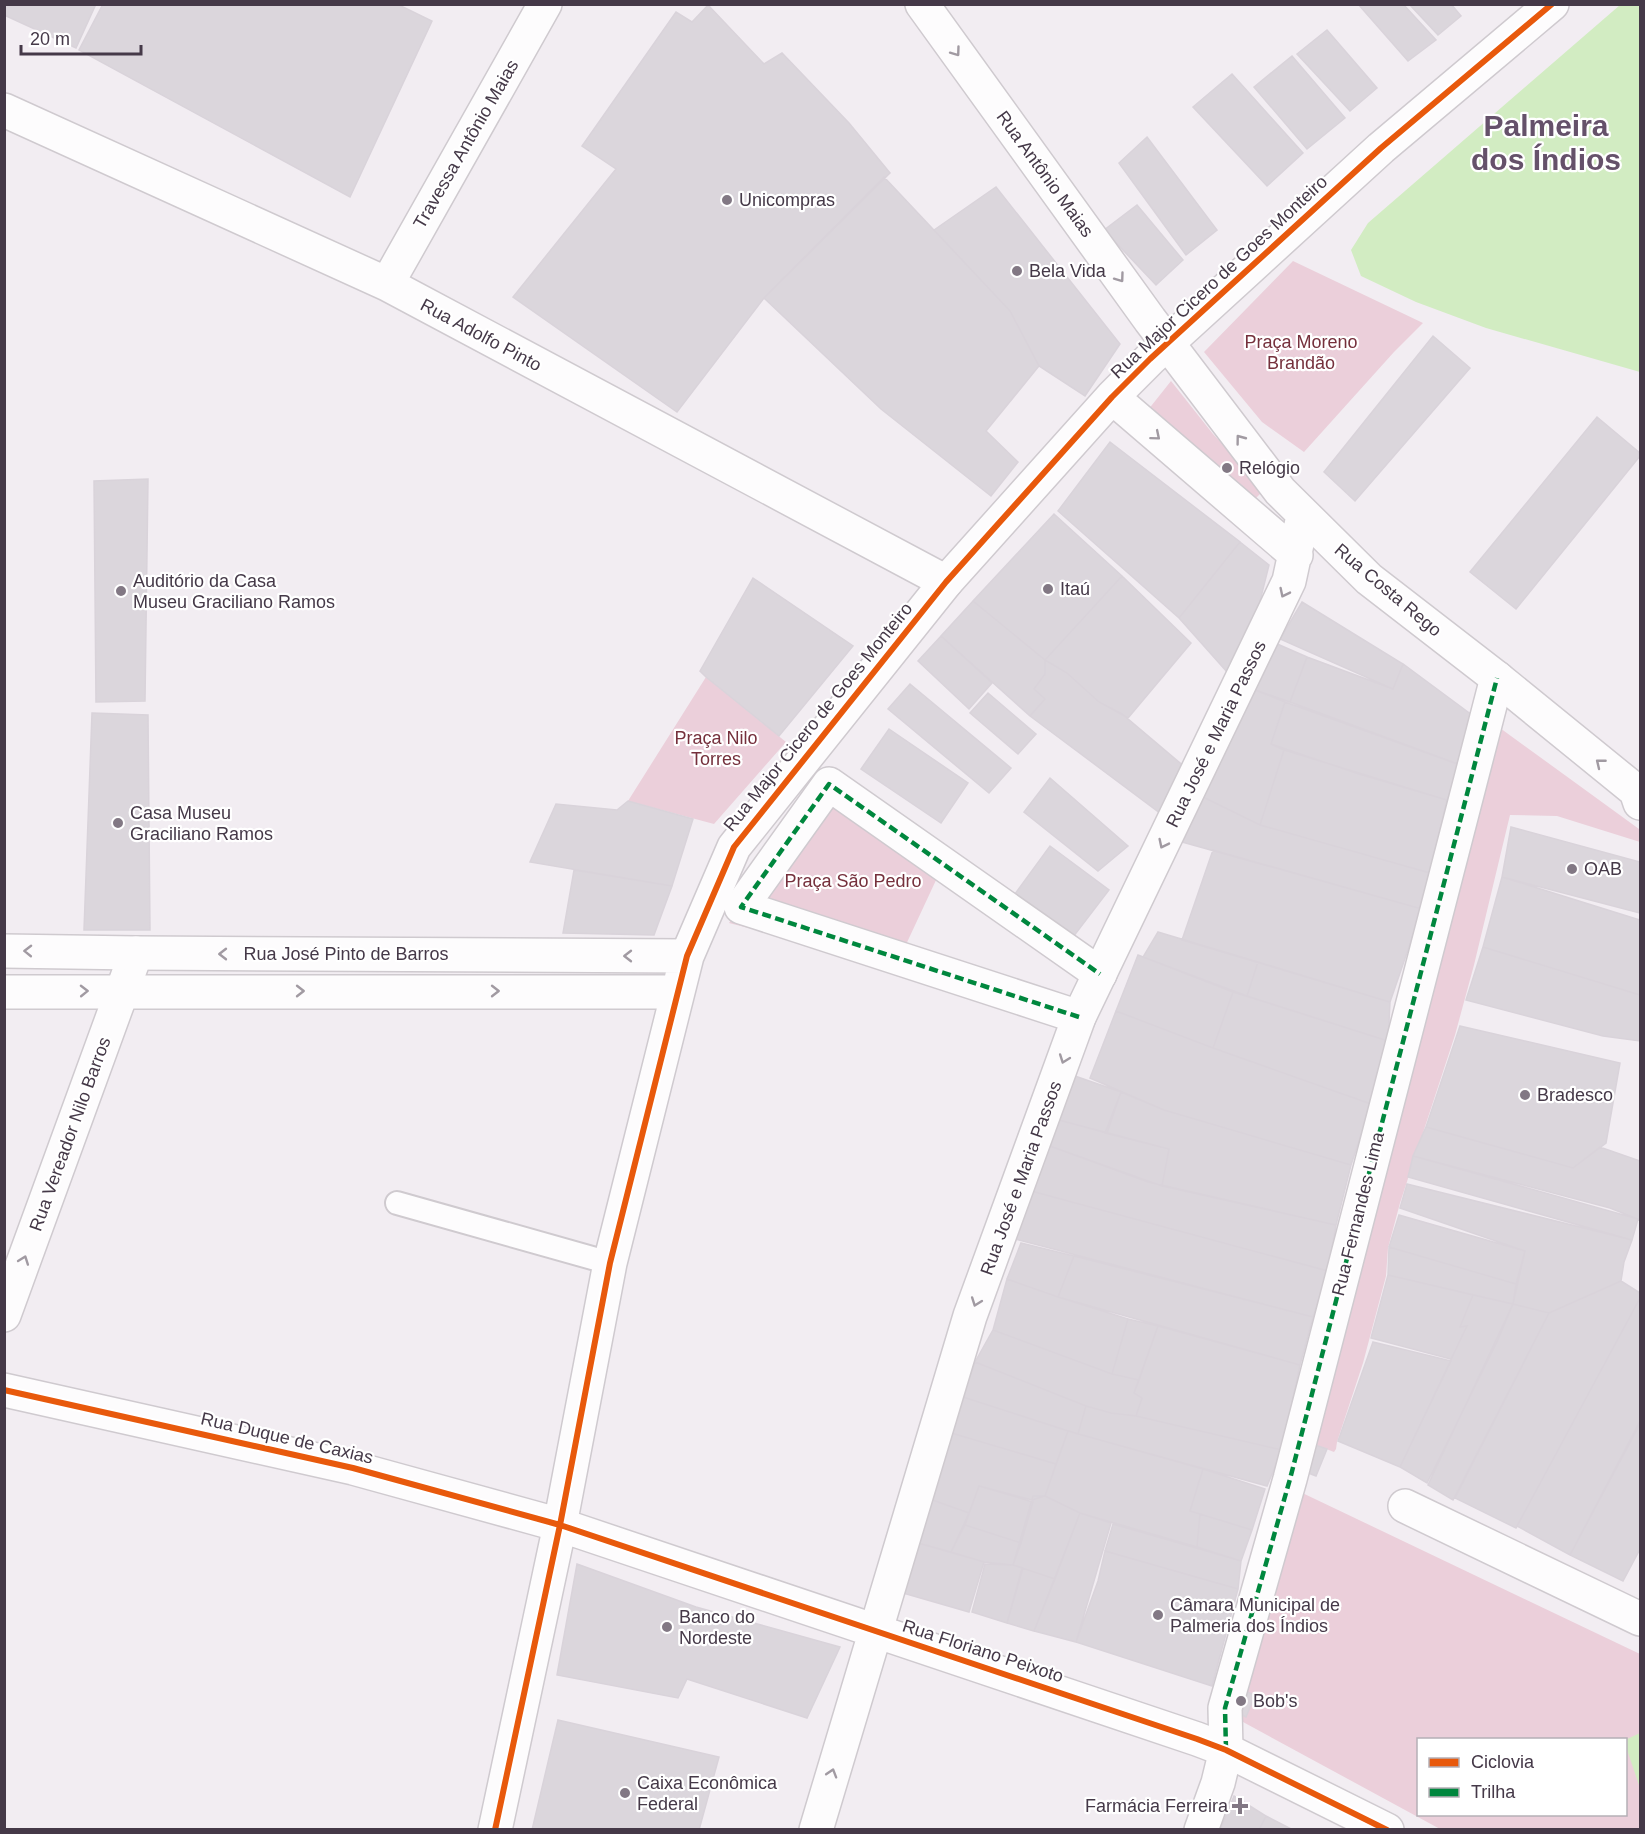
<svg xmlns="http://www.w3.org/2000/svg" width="1645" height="1834" font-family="Arial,sans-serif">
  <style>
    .green { fill: #ebcfda; fill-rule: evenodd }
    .water { fill: #d2ecc2 }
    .building { fill: #dbd6dc; stroke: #d9d3da; stroke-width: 1.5 }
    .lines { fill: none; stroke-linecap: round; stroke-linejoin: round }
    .service-casing { stroke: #cfcacf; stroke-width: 26 }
    .pedestrian-casing { stroke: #cfcacf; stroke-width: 36 }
    .minor-casing { stroke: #cfcacf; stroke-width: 36 }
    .tertiary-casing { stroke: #cfcacf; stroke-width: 36 }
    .service { stroke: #fdfcfd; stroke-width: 22 }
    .pedestrian { stroke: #fdfcfd; stroke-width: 33 }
    .minor { stroke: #fdfcfd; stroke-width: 33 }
    .tertiary { stroke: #fdfcfd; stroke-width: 33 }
    .quiet { stroke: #00873e; stroke-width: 4.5; stroke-dasharray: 9 4.5; stroke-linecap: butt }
    .cycleway-casing { stroke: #fff; stroke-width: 10 }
    .cycleway { stroke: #e8590c; stroke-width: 6 }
    .oneway { stroke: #a19aa2 }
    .poi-dot { fill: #827884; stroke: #fff; stroke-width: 2 }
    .labels { text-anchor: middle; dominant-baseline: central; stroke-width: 4.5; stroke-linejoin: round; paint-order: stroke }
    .street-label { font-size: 18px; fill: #453948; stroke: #fff }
    .poi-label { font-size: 18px; fill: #453948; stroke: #fff; text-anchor: start }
    .park-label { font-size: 18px; fill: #75303c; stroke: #fff }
    .town-label { font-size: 30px; font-weight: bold; fill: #65516a; stroke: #fff }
  </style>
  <rect width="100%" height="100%" fill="#f2edf2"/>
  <path class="green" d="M 1293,261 L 1423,323 L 1394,352 L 1304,452 L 1262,422 L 1204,352 Z
    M 1171,381 L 1213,434 L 1265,489 L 1248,506 L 1144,415 Z
    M 706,677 L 786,742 L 714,824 L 628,801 Z
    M 1489,720 L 1639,829 L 1640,842 L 1557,816 L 1510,815 L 1474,965 L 1455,1035 L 1400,1203 L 1388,1248 L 1386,1276 L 1363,1363 L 1337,1442 L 1336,1449 L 1334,1452 L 1303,1440 Z
    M 837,773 L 944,863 L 896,966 L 729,923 Z
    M 1294,1489 L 1640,1654 L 1640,1829 L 1440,1829 L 1232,1716 ZM 1418,1740 L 1626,1740 L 1626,1814 L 1418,1814 Z"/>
  <path class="water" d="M 1620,5 L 1640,5 L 1640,372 L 1486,328 L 1416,302 L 1361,276 L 1351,250 L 1368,223 Z
    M 1640,1733 L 1640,1788 L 1626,1747 L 1625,1740 Z"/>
  <path class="building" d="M 4,4 L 96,4 L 76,48 L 4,15 Z
    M 103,4 L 397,4 L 432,21 L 350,197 L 79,50 Z
    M 1358,4 L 1403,4 L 1436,40 L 1408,61 Z
    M 1409,4 L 1451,4 L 1461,16 L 1438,35 Z
    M 708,5 L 764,64 L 782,53 L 849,123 L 890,173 L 764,298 L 677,412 L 513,297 L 616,169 L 582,146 L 676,12 L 692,22 Z
    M 1327,30 L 1377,88 L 1350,111 L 1297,54 Z
    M 1292,56 L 1345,118 L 1307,149 L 1254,87 Z
    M 1232,74 L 1303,153 L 1267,186 L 1193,107 Z
    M 1147,137 L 1217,230 L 1186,255 L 1119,163 Z
    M 884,177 L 1010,311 L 1039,366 L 986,431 L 1018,462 L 991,496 L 881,409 L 764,298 Z
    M 996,187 L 1120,344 L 1085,396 L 1039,366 L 1010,311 L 934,230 Z
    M 1137,205 L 1183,260 L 1156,285 L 1104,230 Z
    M 1433,336 L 1470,368 L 1355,501 L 1324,472 Z
    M 1597,417 L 1640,453 L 1640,456 L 1516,609 L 1470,572 Z
    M 1110,442 L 1240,542 L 1179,618 L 1058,511 Z
    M 148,479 L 145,701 L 96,702 L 94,481 Z
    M 1054,514 L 1122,576 L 1045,660 L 973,601 Z
    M 1240,542 L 1269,565 L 1257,613 L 1227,672 L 1179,618 Z
    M 1122,576 L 1191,643 L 1128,718 L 1099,702 L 1067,673 L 1045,660 Z
    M 753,578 L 853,646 L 779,736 L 706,677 L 700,671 Z
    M 973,601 L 1045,660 L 1045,674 L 1034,689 L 1045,699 L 1030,716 L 941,636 Z
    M 1302,602 L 1403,664 L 1393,689 L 1280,639 Z
    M 941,636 L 992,683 L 969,709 L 918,661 Z
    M 1275,643 L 1307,657 L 1290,702 L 1255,690 Z
    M 1307,657 L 1393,689 L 1403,664 L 1476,718 L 1458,764 L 1290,702 Z
    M 1045,660 L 1067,673 L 1099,702 L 1122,714 L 1186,768 L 1164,816 L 1030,716 L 1045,699 L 1034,689 L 1045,674 Z
    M 910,684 L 1011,768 L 989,793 L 888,709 Z
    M 1255,690 L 1285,702 L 1271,744 L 1284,750 L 1260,825 L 1201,796 Z
    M 988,693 L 1036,734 L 1018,754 L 970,713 Z
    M 1285,702 L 1460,765 L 1447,800 L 1359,774 L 1271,744 Z
    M 92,713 L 148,715 L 150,930 L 84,930 Z
    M 889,729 L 968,783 L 941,823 L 861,769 Z
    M 1284,750 L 1447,800 L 1430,873 L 1260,825 Z
    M 1050,778 L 1128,846 L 1098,871 L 1024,812 Z
    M 1201,796 L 1260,825 L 1430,873 L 1422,909 L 1182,842 Z
    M 628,801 L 693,819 L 672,886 L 530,862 L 556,804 L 617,810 Z
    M 1511,827 L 1640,862 L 1640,913 L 1502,877 Z
    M 1050,846 L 1109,890 L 1070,941 L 1012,898 Z
    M 1213,850 L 1422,909 L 1390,1002 L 1182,940 Z
    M 574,870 L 672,886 L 654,935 L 563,933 Z
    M 1502,877 L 1640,920 L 1640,995 L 1483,947 Z
    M 1158,932 L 1258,962 L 1247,996 L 1143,957 Z
    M 1483,947 L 1640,995 L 1640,1041 L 1603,1036 L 1466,1000 Z
    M 1138,955 L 1233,992 L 1213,1048 L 1116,1011 Z
    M 1258,962 L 1390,1002 L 1388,1041 L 1247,996 Z
    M 1233,992 L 1388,1041 L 1371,1104 L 1213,1048 Z
    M 1116,1011 L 1213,1048 L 1371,1104 L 1351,1165 L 1164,1110 L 1090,1078 Z
    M 1460,1026 L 1620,1063 L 1606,1143 L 1573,1168 L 1426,1127 Z
    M 1072,1075 L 1121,1092 L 1107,1133 L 1055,1119 Z
    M 1121,1092 L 1164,1110 L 1351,1165 L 1336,1225 L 1162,1186 L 1169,1149 L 1105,1133 Z
    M 1055,1119 L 1169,1149 L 1162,1186 L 1047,1145 Z
    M 1426,1127 L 1573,1168 L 1600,1147 L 1640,1161 L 1640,1220 L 1610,1208 L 1413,1156 Z
    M 1047,1145 L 1148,1182 L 1336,1225 L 1328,1271 L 1031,1191 Z
    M 1413,1156 L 1638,1219 L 1632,1240 L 1408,1177 Z
    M 1407,1184 L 1632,1240 L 1624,1262 L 1621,1281 L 1549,1313 L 1513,1304 L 1525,1251 L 1400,1208 Z
    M 1031,1191 L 1328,1271 L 1313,1317 L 1015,1239 Z
    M 1399,1215 L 1525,1251 L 1516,1284 L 1389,1247 Z
    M 1021,1243 L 1074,1256 L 1058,1297 L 1007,1279 Z
    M 1389,1247 L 1516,1284 L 1513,1304 L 1388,1275 Z
    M 1074,1256 L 1313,1317 L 1300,1365 L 1058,1297 Z
    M 1388,1275 L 1473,1295 L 1460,1327 L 1467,1326 L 1451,1359 L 1371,1338 Z
    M 1007,1279 L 1058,1297 L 1128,1319 L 1112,1374 L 993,1330 Z
    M 1621,1281 L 1640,1293 L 1640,1298 L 1516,1528 L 1455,1498 L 1549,1313 Z
    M 1473,1295 L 1513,1304 L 1497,1342 L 1427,1483 L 1400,1467 L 1467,1326 L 1460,1327 Z
    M 1640,1298 L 1640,1421 L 1570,1555 L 1517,1526 Z
    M 1513,1304 L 1549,1313 L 1453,1500 L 1428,1485 Z
    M 1128,1319 L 1158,1326 L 1139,1380 L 1112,1374 Z
    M 1158,1326 L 1300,1365 L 1282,1450 L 1136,1416 L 1142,1398 L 1134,1393 Z
    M 993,1330 L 1112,1374 L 1139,1380 L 1134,1393 L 1142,1398 L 1136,1416 L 1111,1413 L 1086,1406 L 975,1362 Z
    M 1373,1342 L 1451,1361 L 1400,1467 L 1338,1441 Z
    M 975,1362 L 1086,1406 L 1078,1434 L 963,1397 Z
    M 963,1397 L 1068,1431 L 1056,1464 L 948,1432 Z
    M 1086,1406 L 1111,1413 L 1136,1416 L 1282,1450 L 1267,1486 L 1078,1434 Z
    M 1640,1424 L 1640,1549 L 1623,1581 L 1570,1555 Z
    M 1068,1431 L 1203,1469 L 1190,1511 L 1200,1514 L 1197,1547 L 1080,1513 L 1045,1496 Z
    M 948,1432 L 1056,1464 L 1045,1496 L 1032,1500 L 979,1486 L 969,1513 L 921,1496 Z
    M 1303,1441 L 1327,1449 L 1316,1476 L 1295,1468 Z
    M 1203,1469 L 1265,1489 L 1252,1530 L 1190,1511 Z
    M 979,1486 L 1033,1502 L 1021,1543 L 965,1525 Z
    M 921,1496 L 969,1513 L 951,1552 L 911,1541 Z
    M 1033,1496 L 1045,1496 L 1080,1513 L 1055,1579 L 1013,1565 Z
    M 1080,1513 L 1111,1523 L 1076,1642 L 1034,1631 Z
    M 1200,1514 L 1252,1530 L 1241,1561 L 1197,1547 Z
    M 1113,1524 L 1241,1561 L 1238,1589 L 1105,1551 Z
    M 965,1525 L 1021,1543 L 1013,1565 L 984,1562 L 951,1552 Z
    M 911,1541 L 984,1562 L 969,1612 L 896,1591 Z
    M 1105,1551 L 1238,1589 L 1212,1686 L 1076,1642 L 1098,1581 Z
    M 577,1564 L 696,1607 L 840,1647 L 807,1718 L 687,1679 L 678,1698 L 557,1675 Z
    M 985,1564 L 1013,1565 L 1023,1568 L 1007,1623 L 972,1612 Z
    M 1022,1568 L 1055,1579 L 1034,1631 L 1007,1623 Z
    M 1233,1687 L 1255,1695 L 1246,1717 L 1227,1707 Z
    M 558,1720 L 719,1757 L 699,1830 L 532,1830 Z
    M 1234,1796 L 1266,1816 L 1259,1830 L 1220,1830 Z
    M 1266,1816 L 1293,1830 L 1259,1830 Z"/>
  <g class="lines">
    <defs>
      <path id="service" d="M 397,1203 L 610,1263"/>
      <path id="pedestrian" d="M 1079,1017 L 741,907 L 829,784 L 1100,974
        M 1226,1750 L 1225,1708 L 1290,1479 L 1497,678"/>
      <path id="minor" d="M 4,110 L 387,284 L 946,582
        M 387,284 L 545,4
        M 4,1315 L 136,953
        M 4,1390 L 353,1468 L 560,1525
        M 1405,1506 L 1640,1619
        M 1201,1830 L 1218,1783 L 1226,1750"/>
      <path id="tertiary" d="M 922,4 L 1150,320 L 1280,491 L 1369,579 L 1497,678 L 1636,791 L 1640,803
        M 1112,397 L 1296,555
        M 4,951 L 136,953 L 687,956
        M 4,992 L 678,992
        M 560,1525 L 1197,1739 L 1226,1750 L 1387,1830
        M 495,1830 L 560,1525 L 610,1263 L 687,956 L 734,847 L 946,582 L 1112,397 L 1150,359 L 1381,148 L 1552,4
        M 816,1830 L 970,1316 L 1079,1017 L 1289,581 L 1303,516"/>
    </defs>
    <use href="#service" class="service-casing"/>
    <use href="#pedestrian" class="pedestrian-casing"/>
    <use href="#minor" class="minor-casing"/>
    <use href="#tertiary" class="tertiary-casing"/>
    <use href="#service" class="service"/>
    <use href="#pedestrian" class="pedestrian"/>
    <use href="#minor" class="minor"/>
    <use href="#tertiary" class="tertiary"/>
    <path class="quiet" d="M 1079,1017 L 741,907 L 829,784 L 1100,974
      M 1226,1750 L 1225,1708 L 1290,1479 L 1497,678"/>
    <defs>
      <path id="cycleway" d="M 4,1390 L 353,1468 L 560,1525 L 1197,1739 L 1226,1750 L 1387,1830
        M 495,1830 L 560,1525 L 610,1263 L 687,956 L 734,847 L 946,582 L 1112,397 L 1150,359 L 1381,148 L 1552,4"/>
    </defs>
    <use href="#cycleway" class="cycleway-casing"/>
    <use href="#cycleway" class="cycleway"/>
  </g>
  <defs><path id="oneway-chevron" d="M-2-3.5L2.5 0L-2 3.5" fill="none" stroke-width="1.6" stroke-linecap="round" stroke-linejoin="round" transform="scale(1.5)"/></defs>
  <g class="oneway">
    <use href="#oneway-chevron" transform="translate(956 52) rotate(54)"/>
    <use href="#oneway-chevron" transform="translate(1120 278) rotate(54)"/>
    <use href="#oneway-chevron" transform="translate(1156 436) rotate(40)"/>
    <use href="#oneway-chevron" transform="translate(1240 439) rotate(-127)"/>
    <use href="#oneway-chevron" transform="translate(1284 593) rotate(116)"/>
    <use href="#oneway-chevron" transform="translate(1600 763) rotate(-141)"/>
    <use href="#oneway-chevron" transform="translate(1163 844) rotate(116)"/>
    <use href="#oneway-chevron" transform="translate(28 951) rotate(-179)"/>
    <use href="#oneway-chevron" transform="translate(223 954) rotate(-180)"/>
    <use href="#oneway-chevron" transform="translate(628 956) rotate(-180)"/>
    <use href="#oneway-chevron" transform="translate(84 991) rotate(-1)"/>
    <use href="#oneway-chevron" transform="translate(300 991)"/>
    <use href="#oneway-chevron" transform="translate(495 991)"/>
    <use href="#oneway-chevron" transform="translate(1064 1059) rotate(110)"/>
    <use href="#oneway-chevron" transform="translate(24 1260) rotate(-70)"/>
    <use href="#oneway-chevron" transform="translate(976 1302) rotate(110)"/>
    <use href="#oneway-chevron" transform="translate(832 1773) rotate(-73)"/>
  </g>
  <g class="poi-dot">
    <circle cx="727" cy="200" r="6"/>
    <circle cx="1017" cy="271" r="6"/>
    <circle cx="1227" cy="468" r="6"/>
    <circle cx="1048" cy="589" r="6"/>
    <circle cx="121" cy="591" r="6"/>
    <circle cx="118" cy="823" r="6"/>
    <circle cx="1572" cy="869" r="6"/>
    <circle cx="1525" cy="1095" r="6"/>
    <circle cx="1158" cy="1615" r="6"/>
    <circle cx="667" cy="1627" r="6"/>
    <circle cx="1241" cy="1701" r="6"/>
    <circle cx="625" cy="1793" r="6"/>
    <path d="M1237 1797h6v6h6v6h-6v6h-6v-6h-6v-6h6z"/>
  </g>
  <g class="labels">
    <g class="street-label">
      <text transform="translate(466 144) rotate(-60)">Travessa Antônio Maias</text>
      <text transform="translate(1045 174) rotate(54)">Rua Antônio Maias</text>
      <text transform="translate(1219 277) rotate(-43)">Rua Major Cicero de Goes Monteiro</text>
      <text transform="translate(481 335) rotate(28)">Rua Adolfo Pinto</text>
      <text transform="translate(1388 590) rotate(40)">Rua Costa Rego</text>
      <text transform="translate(818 717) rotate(-51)">Rua Major Cicero de Goes Monteiro</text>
      <text transform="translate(1216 734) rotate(-64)">Rua José e Maria Passos</text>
      <text x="346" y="954">Rua José Pinto de Barros</text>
      <text transform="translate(70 1134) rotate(-70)">Rua Vereador Nilo Barros</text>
      <text transform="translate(1021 1178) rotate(-70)">Rua José e Maria Passos</text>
      <text transform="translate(1358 1214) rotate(-76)">Rua Fernandes Lima</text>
      <text transform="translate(287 1438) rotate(13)">Rua Duque de Caxias</text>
      <text transform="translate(983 1651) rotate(18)">Rua Floriano Peixoto</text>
    </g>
    <g class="poi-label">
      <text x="739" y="200">Unicompras</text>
      <text x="1029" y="271">Bela Vida</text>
      <text x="1239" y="468">Relógio</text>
      <text x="133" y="581">Auditório da Casa<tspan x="133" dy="21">Museu Graciliano Ramos</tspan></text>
      <text x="1060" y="589">Itaú</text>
      <text x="130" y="813">Casa Museu<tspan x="130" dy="21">Graciliano Ramos</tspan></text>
      <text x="1584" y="869">OAB</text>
      <text x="1537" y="1095">Bradesco</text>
      <text x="1170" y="1605">Câmara Municipal de<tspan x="1170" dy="21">Palmeria dos Índios</tspan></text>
      <text x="679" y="1617">Banco do<tspan x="679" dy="21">Nordeste</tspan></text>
      <text x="1253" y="1701">Bob's</text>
      <text x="637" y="1783">Caixa Econômica<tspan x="637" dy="21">Federal</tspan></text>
      <text x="1228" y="1806" text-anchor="end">Farmácia Ferreira</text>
    </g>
    <g class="park-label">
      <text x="1301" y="342">Praça Moreno<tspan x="1301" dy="21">Brandão</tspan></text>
      <text x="716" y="738">Praça Nilo<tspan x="716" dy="21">Torres</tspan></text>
      <text x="853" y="881">Praça São Pedro</text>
    </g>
    <g class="town-label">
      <text x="1546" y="125">Palmeira<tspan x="1546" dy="34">dos Índios</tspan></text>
    </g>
  </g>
  <rect width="1645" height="1834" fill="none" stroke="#453948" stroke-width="12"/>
  <rect x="1417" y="1738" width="210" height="78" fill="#ffffff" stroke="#b5b0b6" stroke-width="1.5"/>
  <rect x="1429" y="1758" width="30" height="9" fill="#e8590c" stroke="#b5b0b6" stroke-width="1.5"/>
  <text x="1471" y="1768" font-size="18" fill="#453948">Ciclovia</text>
  <rect x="1429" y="1788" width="30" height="9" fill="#00873e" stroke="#b5b0b6" stroke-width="1.5"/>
  <text x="1471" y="1798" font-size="18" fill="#453948">Trilha</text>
  <path d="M21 45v9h120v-9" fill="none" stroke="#453948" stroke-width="3"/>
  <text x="30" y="45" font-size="18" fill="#453948" stroke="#ffffff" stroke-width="4.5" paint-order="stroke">20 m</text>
</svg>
